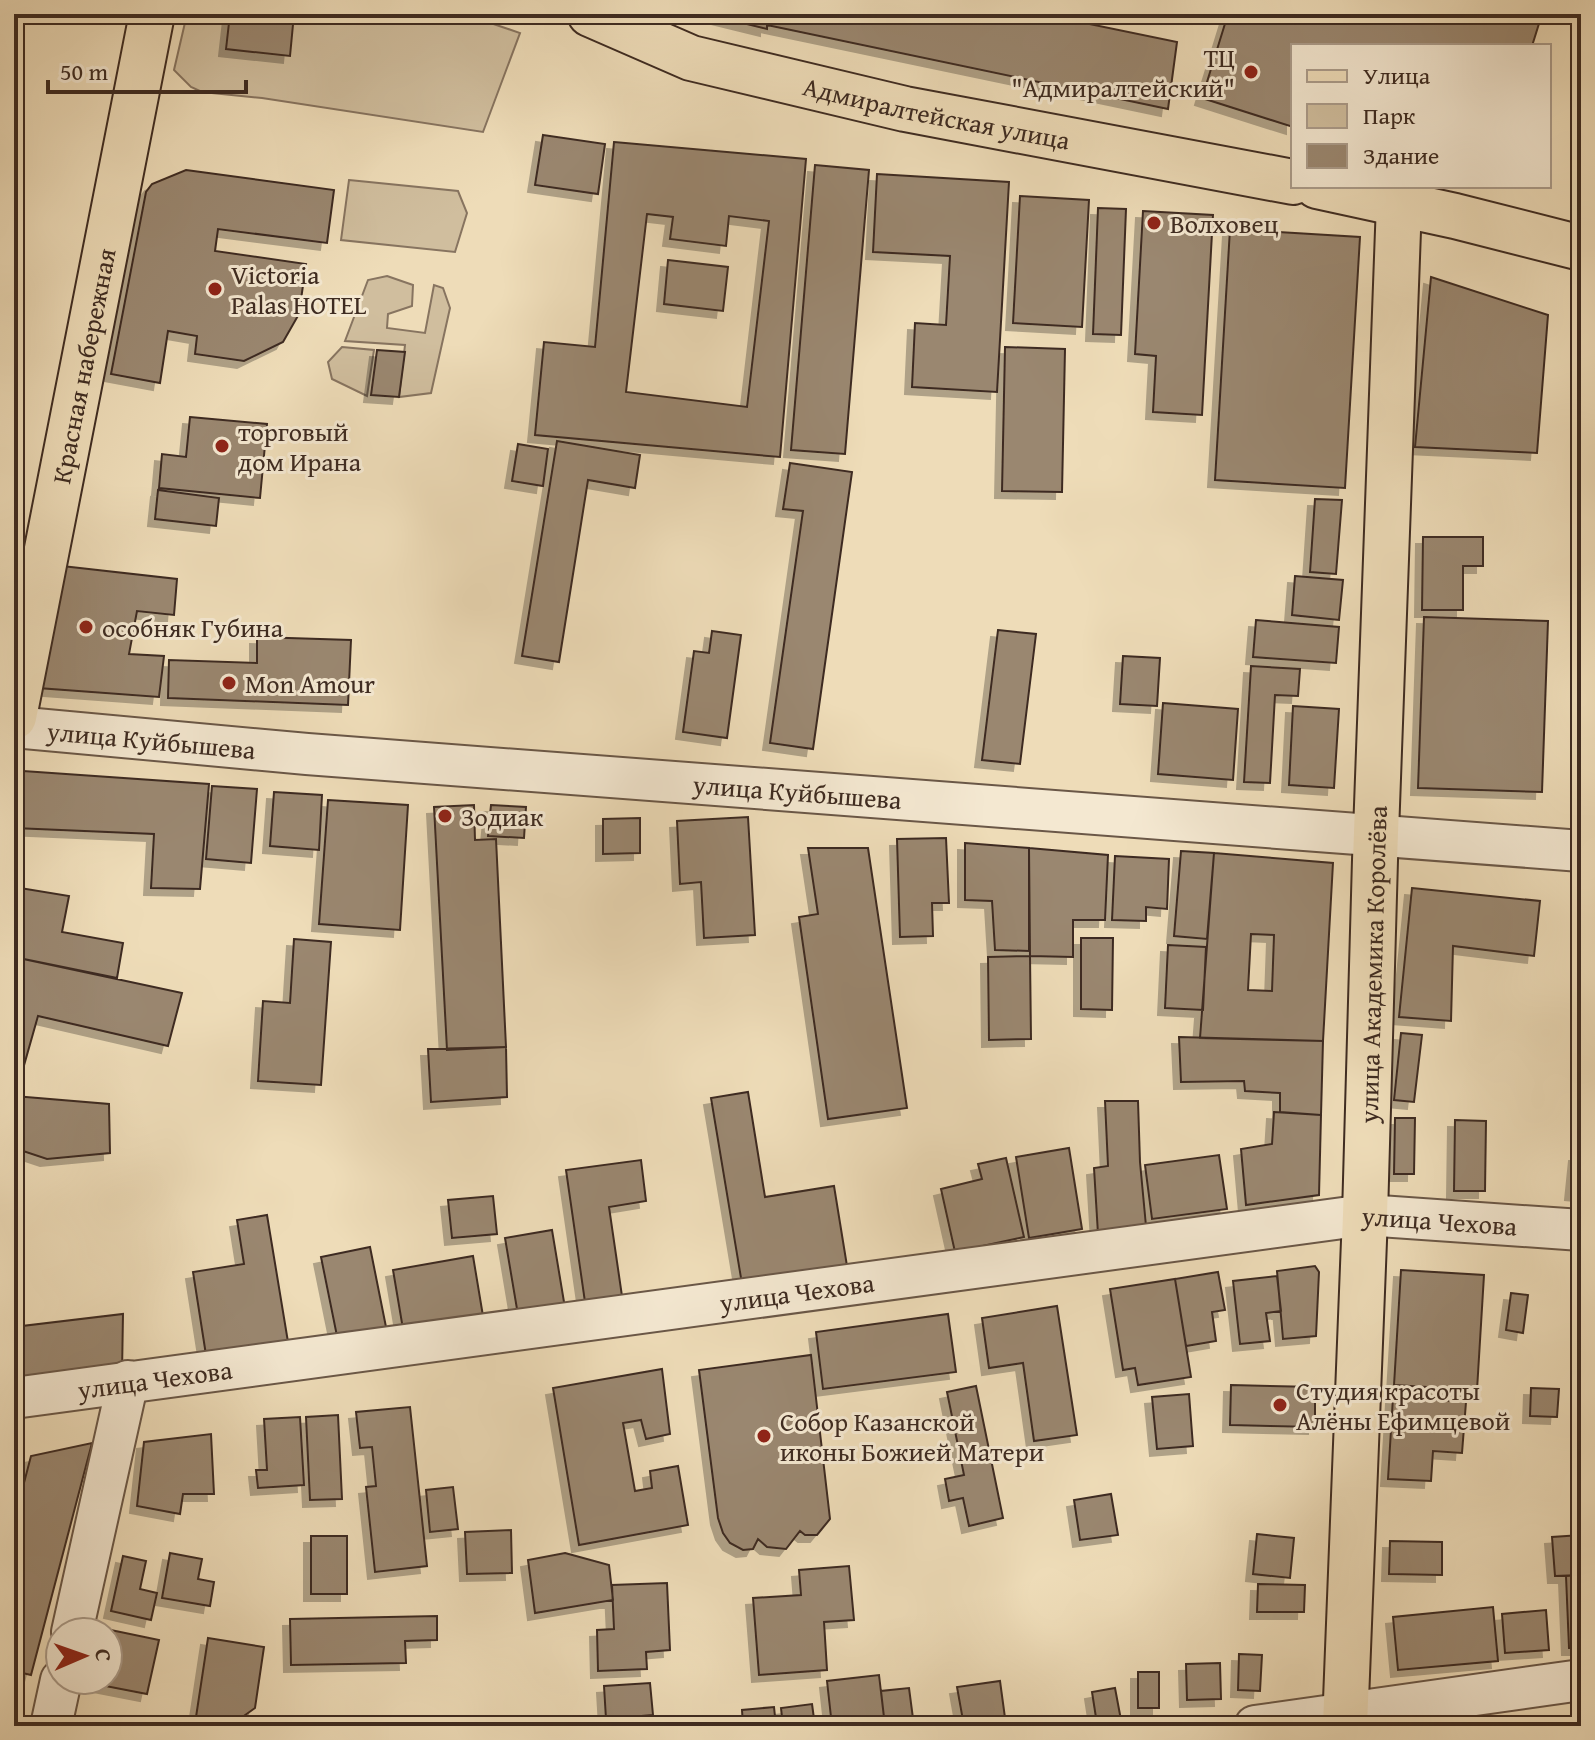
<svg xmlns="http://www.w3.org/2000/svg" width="1595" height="1740" font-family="'Gentium Book Plus',serif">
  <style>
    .green { fill: #d0be9e; stroke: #877460; stroke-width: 2 }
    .building { fill: #9a8770; stroke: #3e2b21; stroke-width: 2; fill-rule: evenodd; filter: url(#shadow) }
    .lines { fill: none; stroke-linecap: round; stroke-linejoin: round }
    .minor-casing { stroke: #6a5747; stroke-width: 44 }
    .major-casing { stroke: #3e2b21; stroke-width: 48 }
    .minor { stroke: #f4e8d1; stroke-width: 40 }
    .major { stroke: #eedcb8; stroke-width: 44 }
    .poi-dot { fill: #8f2418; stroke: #f4e8d1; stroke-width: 3 }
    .labels { text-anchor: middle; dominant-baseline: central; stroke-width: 6; stroke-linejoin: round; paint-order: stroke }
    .poi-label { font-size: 26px; fill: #3e2b21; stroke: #f4e8d1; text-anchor: start }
    .street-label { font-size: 26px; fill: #3e2b21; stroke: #f4e8d1 }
  </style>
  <defs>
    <filter id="shadow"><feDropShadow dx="-7" dy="7" stdDeviation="0" flood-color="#0004"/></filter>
  </defs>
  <rect width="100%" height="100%" fill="#eedcb8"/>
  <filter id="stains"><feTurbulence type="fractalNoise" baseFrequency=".0025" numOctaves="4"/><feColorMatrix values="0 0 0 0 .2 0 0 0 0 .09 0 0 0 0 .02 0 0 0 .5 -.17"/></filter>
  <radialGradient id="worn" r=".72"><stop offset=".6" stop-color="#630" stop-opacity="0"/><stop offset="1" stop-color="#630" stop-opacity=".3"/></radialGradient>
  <path class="green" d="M 187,14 L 464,14 L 520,33 L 483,132 L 262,98 L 202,92 L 191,87 L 174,70 Z
    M 349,180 L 458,191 L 467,213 L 455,252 L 341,240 Z
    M 387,276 L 413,285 L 412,306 L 388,314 L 387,328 L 425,333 L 434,285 L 443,288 L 450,308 L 431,393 L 399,397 L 405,345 L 345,341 L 368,280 Z
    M 342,347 L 374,350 L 367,396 L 332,379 L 328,362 Z"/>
  <path class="building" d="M 230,14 L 294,14 L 290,56 L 226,49 Z
    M 706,14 L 1041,14 L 1177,42 L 1168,109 L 767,25 L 767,29 Z
    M 1228,14 L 1542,14 L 1532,46 L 1293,46 L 1293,127 L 1202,98 Z
    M 543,135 L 605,144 L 598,194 L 535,185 Z
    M 614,142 L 806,159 L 780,457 L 535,435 L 544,342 L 595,347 ZM 647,214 L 673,217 L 670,239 L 726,246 L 729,216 L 769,221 L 747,407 L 626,392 Z
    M 815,165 L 869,170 L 845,454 L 791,450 Z
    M 186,170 L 334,190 L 327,243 L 218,229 L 215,251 L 306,264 L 299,314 L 283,342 L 244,361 L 195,354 L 197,336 L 168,331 L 160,383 L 111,374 L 146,192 L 152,184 Z
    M 877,174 L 1009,182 L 997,392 L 912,387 L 915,323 L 946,325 L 950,256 L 873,252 Z
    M 1020,196 L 1089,200 L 1082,327 L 1013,323 Z
    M 1098,208 L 1126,209 L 1121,335 L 1093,334 Z
    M 1143,211 L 1213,215 L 1202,415 L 1153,412 L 1156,356 L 1135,354 Z
    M 1230,229 L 1360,237 L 1345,488 L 1215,480 Z
    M 668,260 L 728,267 L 723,311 L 664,304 Z
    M 1431,277 L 1548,315 L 1537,453 L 1415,447 Z
    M 1005,347 L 1065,349 L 1062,492 L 1002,491 Z
    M 377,350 L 405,352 L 399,397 L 371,395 Z
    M 190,417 L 267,424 L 260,498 L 159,488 L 162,454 L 186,457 Z
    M 557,441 L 640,455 L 635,488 L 588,480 L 559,662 L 522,656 Z
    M 518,444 L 548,449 L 543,486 L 512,481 Z
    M 790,463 L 852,472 L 813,749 L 770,743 L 803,511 L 783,509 Z
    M 158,490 L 219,498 L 216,526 L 155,519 Z
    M 1315,499 L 1342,500 L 1336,574 L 1310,572 Z
    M 1423,537 L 1483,537 L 1483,566 L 1463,566 L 1463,610 L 1422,610 Z
    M 62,566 L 177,579 L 174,615 L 137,611 L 129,654 L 164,656 L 159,697 L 38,688 Z
    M 1295,576 L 1343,580 L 1339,620 L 1292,615 Z
    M 1424,617 L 1548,621 L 1542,792 L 1418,788 Z
    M 1256,620 L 1339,627 L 1336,663 L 1253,657 Z
    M 998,630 L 1036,634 L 1020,764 L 982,760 Z
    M 712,631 L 741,635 L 727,738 L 683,732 L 694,651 L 709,653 Z
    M 257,637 L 351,640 L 348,705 L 168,698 L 169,660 L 257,663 Z
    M 1123,656 L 1160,658 L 1157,706 L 1120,704 Z
    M 1251,666 L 1300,669 L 1298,696 L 1275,695 L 1270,783 L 1244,782 Z
    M 1163,703 L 1238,709 L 1233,780 L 1158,774 Z
    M 1293,706 L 1339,709 L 1334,788 L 1289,785 Z
    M 23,771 L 209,784 L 200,889 L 151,888 L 154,834 L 14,828 L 14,802 Z
    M 212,786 L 257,789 L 251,863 L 206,859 Z
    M 274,792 L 322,795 L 319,850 L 270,846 Z
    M 328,800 L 408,805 L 400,930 L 319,924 Z
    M 474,805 L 475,840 L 496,839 L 506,1047 L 447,1050 L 434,807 Z
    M 491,805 L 526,807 L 524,838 L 488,836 Z
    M 748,817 L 755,935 L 704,938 L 701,882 L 680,884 L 677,821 Z
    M 640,818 L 640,853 L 603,854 L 603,819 Z
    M 946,838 L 949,903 L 932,903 L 933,936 L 900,937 L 897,839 Z
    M 965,843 L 1029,848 L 1029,951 L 995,950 L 992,901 L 965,900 Z
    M 808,848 L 868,848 L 907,1108 L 828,1119 L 799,917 L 818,914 Z
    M 1029,848 L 1108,855 L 1105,920 L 1073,920 L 1073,957 L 1030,956 Z
    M 1181,851 L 1214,853 L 1207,939 L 1174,936 Z
    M 1214,853 L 1333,863 L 1323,1041 L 1200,1038 ZM 1251,934 L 1274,935 L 1272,991 L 1248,990 Z
    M 1115,856 L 1169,859 L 1167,909 L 1146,907 L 1146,921 L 1112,920 Z
    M 14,887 L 69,896 L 62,932 L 123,943 L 117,978 L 14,957 Z
    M 1412,888 L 1540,901 L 1534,956 L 1453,946 L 1451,1021 L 1399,1017 Z
    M 1081,938 L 1113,938 L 1112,1010 L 1081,1009 Z
    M 294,939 L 331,942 L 321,1085 L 258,1081 L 263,1001 L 290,1003 Z
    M 1168,945 L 1206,947 L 1203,1010 L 1165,1008 Z
    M 1030,956 L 1031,1039 L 989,1040 L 988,957 Z
    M 14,957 L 182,993 L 168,1046 L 38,1016 L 23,1069 L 14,1066 Z
    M 1401,1033 L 1422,1035 L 1414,1102 L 1394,1100 Z
    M 1179,1037 L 1323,1041 L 1321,1115 L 1280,1112 L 1280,1093 L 1245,1091 L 1244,1081 L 1181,1082 Z
    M 506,1047 L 507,1097 L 431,1102 L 428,1049 Z
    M 748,1092 L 765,1197 L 834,1186 L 847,1266 L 742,1284 L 711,1098 Z
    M 14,1096 L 109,1104 L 110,1153 L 47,1159 L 14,1148 Z
    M 1105,1101 L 1138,1101 L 1140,1162 L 1146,1226 L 1098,1234 L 1094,1168 L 1108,1166 Z
    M 1274,1112 L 1321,1115 L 1319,1195 L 1246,1205 L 1241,1149 L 1272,1144 Z
    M 1395,1118 L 1415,1118 L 1414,1174 L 1394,1174 Z
    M 1455,1120 L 1486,1121 L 1485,1191 L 1454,1191 Z
    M 1069,1148 L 1082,1229 L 1029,1238 L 1016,1157 Z
    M 1576,1154 L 1581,1154 L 1581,1194 L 1572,1193 Z
    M 1219,1155 L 1227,1209 L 1152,1219 L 1145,1165 Z
    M 1006,1158 L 1024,1237 L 955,1252 L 941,1189 L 982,1179 L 978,1164 Z
    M 641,1160 L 646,1201 L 609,1207 L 623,1303 L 586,1309 L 566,1170 Z
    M 493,1196 L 497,1234 L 452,1238 L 448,1200 Z
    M 267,1215 L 288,1342 L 206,1355 L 193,1272 L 244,1264 L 237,1220 Z
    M 552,1230 L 565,1308 L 518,1315 L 505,1238 Z
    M 370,1247 L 387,1332 L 338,1341 L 321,1257 Z
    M 473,1256 L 484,1322 L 404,1335 L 393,1270 Z
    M 1315,1266 L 1319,1272 L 1316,1336 L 1283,1339 L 1277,1271 Z
    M 1401,1270 L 1484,1275 L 1477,1390 L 1394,1385 Z
    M 1218,1272 L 1225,1310 L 1212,1312 L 1216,1341 L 1186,1346 L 1175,1279 Z
    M 1277,1276 L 1281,1311 L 1266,1313 L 1270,1341 L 1240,1344 L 1233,1281 Z
    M 1175,1279 L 1191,1377 L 1138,1385 L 1135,1368 L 1123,1370 L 1110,1289 Z
    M 1511,1293 L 1528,1295 L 1523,1333 L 1506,1330 Z
    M 1057,1306 L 1077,1435 L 1034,1441 L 1023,1363 L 989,1368 L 982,1318 Z
    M 123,1314 L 122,1373 L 14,1388 L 14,1327 Z
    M 948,1314 L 956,1372 L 823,1389 L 816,1332 Z
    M 811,1355 L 830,1519 L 817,1535 L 805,1535 L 800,1531 L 786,1549 L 767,1547 L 758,1539 L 753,1549 L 743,1550 L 730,1543 L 723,1533 L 718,1518 L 699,1370 Z
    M 662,1369 L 670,1434 L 646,1439 L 641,1420 L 623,1423 L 635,1491 L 652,1488 L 650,1471 L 678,1466 L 688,1525 L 579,1545 L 553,1388 Z
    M 1231,1385 L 1315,1387 L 1315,1427 L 1230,1425 Z
    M 976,1386 L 1003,1518 L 969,1526 L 963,1498 L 949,1501 L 945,1479 L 964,1475 L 947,1392 Z
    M 1531,1388 L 1559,1389 L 1557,1417 L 1530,1416 Z
    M 1189,1394 L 1193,1446 L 1157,1449 L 1152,1397 Z
    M 1393,1397 L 1466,1402 L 1462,1453 L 1433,1451 L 1431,1481 L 1388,1479 Z
    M 410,1407 L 427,1566 L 375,1572 L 366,1487 L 376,1486 L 372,1447 L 360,1448 L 356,1412 Z
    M 338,1415 L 342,1499 L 310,1500 L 306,1417 Z
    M 300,1417 L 304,1485 L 258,1488 L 256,1470 L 267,1470 L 264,1419 Z
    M 211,1434 L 214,1494 L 183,1494 L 180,1514 L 137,1506 L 144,1442 Z
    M 92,1443 L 31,1675 L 14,1671 L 14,1521 L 31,1456 Z
    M 453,1487 L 458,1529 L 430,1532 L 426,1490 Z
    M 1111,1494 L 1118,1535 L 1080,1540 L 1074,1500 Z
    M 511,1530 L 512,1573 L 467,1574 L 465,1532 Z
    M 1257,1534 L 1294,1538 L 1290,1578 L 1253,1574 Z
    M 1581,1535 L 1581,1575 L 1555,1576 L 1552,1537 Z
    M 311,1536 L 347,1536 L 347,1594 L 311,1594 Z
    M 1390,1541 L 1442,1542 L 1442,1575 L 1389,1574 Z
    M 170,1553 L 202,1559 L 198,1579 L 214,1582 L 210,1606 L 162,1598 Z
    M 565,1553 L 609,1565 L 613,1600 L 535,1613 L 528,1560 Z
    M 123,1556 L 146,1561 L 140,1589 L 157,1593 L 151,1620 L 111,1611 Z
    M 849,1566 L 854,1620 L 824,1622 L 827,1670 L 759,1675 L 753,1598 L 801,1595 L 799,1570 Z
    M 1581,1575 L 1581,1648 L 1569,1648 L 1566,1576 Z
    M 667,1583 L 670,1650 L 646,1652 L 647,1669 L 598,1671 L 597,1630 L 614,1629 L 612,1585 Z
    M 1258,1584 L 1305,1585 L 1304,1612 L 1257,1612 Z
    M 1493,1607 L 1498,1661 L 1398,1670 L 1393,1617 Z
    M 1546,1610 L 1549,1650 L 1505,1653 L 1502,1614 Z
    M 437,1616 L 437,1640 L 405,1641 L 406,1663 L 291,1665 L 290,1619 Z
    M 106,1629 L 159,1640 L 147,1694 L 95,1684 L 96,1680 L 108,1680 Z
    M 208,1638 L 264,1647 L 255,1708 L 234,1723 L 196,1717 Z
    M 1239,1654 L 1262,1655 L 1260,1691 L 1238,1690 Z
    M 1220,1663 L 1221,1699 L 1187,1700 L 1186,1664 Z
    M 1138,1672 L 1159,1672 L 1159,1708 L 1138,1708 Z
    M 879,1675 L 885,1726 L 832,1726 L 827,1681 Z
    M 1000,1681 L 1006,1725 L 964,1726 L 957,1687 Z
    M 650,1683 L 653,1715 L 606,1719 L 604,1686 Z
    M 909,1688 L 914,1726 L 885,1726 L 881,1691 Z
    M 1115,1688 L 1121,1720 L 1097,1724 L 1092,1692 Z
    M 812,1704 L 815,1726 L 783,1726 L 781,1708 Z
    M 774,1707 L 776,1726 L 743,1726 L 742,1710 Z"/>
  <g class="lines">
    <defs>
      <g id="minor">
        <path id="s1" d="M 14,727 L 307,754 L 1581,851"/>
        <path id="s2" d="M 14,1398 L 1365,1215 L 1581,1230"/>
        <path d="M 72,1632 L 128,1381"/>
        <path d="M 51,1726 L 61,1680"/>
        <path d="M 1255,1726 L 1581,1680"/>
      </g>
      <g id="major">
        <path id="s3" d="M 590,14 L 691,58 L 905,109 L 1293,182"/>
        <path d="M 1317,186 L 1455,216 L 1581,248"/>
        <path id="s4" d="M 14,717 L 152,14"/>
        <path id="s5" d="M 1345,1726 L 1365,1215 L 1375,860 L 1399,203"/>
      </g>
    </defs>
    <use href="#minor" class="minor-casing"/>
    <use href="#major" class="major-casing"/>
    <use href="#minor" class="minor"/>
    <use href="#major" class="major"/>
  </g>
  <g class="poi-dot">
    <circle cx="1251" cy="72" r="8"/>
    <circle cx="1154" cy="223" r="8"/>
    <circle cx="215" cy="289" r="8"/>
    <circle cx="222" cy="446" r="8"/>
    <circle cx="86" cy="627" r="8"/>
    <circle cx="229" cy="683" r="8"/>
    <circle cx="445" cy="816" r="8"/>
    <circle cx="1280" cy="1405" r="8"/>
    <circle cx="764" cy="1436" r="8"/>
  </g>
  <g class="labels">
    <g class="poi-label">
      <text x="1235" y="57" text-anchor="end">ТЦ<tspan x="1235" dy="30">"Адмиралтейский"</tspan></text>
      <text x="1170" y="223">Волховец</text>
      <text x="231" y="274">Victoria<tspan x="231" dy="30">Palas HOTEL</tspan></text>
      <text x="238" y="431">торговый<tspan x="238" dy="30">дом Ирана</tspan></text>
      <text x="102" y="627">особняк Губина</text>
      <text x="245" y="683">Mon Amour</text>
      <text x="461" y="816">Зодиак</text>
      <text x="1296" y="1390">Студия красоты<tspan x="1296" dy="30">Алёны Ефимцевой</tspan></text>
      <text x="780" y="1421">Собор Казанской<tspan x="780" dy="30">иконы Божией Матери</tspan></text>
    </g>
    <g class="street-label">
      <text stroke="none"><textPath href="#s3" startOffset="362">Адмиралтейская улица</textPath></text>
      <text stroke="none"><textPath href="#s4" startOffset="358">Красная набережная</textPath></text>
      <text stroke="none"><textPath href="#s1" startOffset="138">улица Куйбышева</textPath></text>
      <text stroke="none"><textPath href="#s1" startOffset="786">улица Куйбышева</textPath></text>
      <text stroke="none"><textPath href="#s5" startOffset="762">улица Академика Королёва</textPath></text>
      <text stroke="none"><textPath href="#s2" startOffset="1438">улица Чехова</textPath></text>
      <text stroke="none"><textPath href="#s2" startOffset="790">улица Чехова</textPath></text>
      <text stroke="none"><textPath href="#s2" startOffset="142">улица Чехова</textPath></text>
    </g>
  </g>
  <rect width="1595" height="1740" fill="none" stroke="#eedcb8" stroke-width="48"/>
  <rect x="16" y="16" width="1563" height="1708" fill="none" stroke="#3e2b21" stroke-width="4"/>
  <rect x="24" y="24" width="1547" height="1692" fill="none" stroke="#3e2b21" stroke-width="2"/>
  <rect x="1291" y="44" width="260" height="144" fill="#f4e8d1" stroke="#ab9c8b" stroke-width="2"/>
  <rect x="1307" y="70" width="40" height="12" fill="#eedcb8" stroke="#ab9c8b" stroke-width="2"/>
  <text x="1363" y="84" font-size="24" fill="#3e2b21">Улица</text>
  <rect x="1307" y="104" width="40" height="24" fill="#d0be9e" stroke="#ab9c8b" stroke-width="2"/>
  <text x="1363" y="124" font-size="24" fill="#3e2b21">Парк</text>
  <rect x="1307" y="144" width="40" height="24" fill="#9a8770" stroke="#ab9c8b" stroke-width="2"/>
  <text x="1363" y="164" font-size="24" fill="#3e2b21">Здание</text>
  <g transform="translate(84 1656) rotate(88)"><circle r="38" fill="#f4e8d1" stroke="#ab9c8b" stroke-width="2"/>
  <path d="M0-6L14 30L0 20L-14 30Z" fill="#8f2418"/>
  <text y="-12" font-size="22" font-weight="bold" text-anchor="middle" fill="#3e2b21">С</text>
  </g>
  <path d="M48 80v12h198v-12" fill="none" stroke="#3e2b21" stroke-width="4"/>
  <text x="60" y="80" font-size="24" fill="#3e2b21" stroke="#f4e8d1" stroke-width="6" paint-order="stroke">50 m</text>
  <rect width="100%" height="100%" filter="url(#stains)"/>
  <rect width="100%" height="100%" fill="url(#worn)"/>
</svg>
